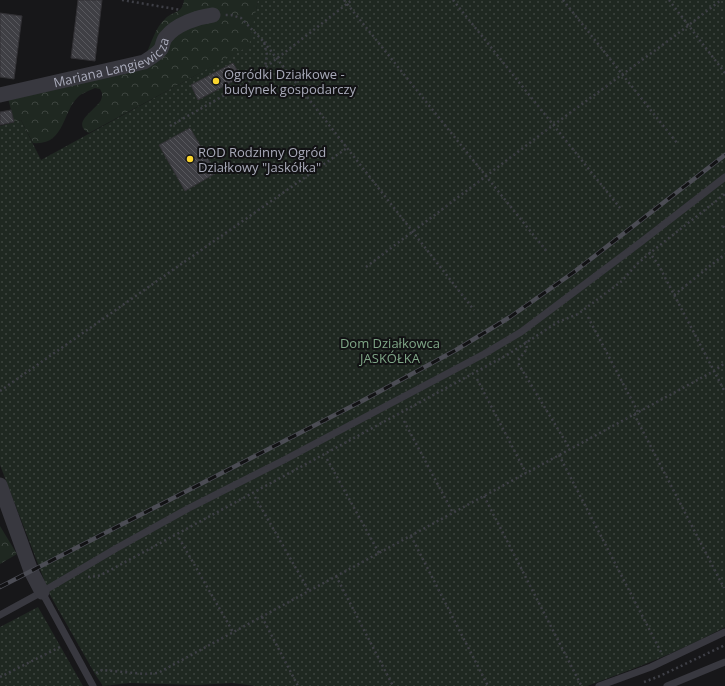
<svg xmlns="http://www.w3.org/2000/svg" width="725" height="686" font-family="'Open Sans',sans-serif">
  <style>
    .forest { fill: url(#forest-crowns) }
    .garden { fill: url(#garden-dots) }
    .building { fill: url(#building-back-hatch); stroke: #323135 }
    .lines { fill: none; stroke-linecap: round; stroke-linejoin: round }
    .path { stroke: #3e3f46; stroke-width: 2.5; stroke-dasharray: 2 3; stroke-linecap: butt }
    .service { stroke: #38383f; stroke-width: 7 }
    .minor { stroke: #38383f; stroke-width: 15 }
    .rail-casing { stroke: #4b4c54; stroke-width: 4.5 }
    .rail { stroke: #121214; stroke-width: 3; stroke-dasharray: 9; stroke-linecap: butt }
    .poi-dot { fill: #fad52e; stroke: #121214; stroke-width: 1.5 }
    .labels { text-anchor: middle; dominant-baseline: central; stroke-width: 4; stroke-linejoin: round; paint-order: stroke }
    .street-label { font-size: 13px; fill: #a9abba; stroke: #121214 }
    .poi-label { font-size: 13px; fill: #a9abba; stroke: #121214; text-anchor: start }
    .park-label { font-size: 13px; fill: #7fa687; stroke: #121214 }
  </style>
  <defs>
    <pattern id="forest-crowns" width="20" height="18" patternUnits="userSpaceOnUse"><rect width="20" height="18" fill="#1f2821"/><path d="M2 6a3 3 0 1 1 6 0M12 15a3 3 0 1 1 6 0" fill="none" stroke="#3d443f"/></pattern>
    <pattern id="garden-dots" width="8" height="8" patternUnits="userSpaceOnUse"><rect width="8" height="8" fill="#1f2821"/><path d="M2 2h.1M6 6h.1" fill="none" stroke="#3d443f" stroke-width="1.8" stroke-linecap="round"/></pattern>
    <pattern id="building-back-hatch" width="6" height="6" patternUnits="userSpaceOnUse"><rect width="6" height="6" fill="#3f3f44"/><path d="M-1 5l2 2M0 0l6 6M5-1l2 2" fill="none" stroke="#58585d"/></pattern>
  </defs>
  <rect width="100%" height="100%" fill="#171719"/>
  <path class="forest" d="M 184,0 L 258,0 L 250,46 L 89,133 C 70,123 96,110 101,100 C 102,98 102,95 102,93 L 100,89 L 95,88 C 89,91 82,93 78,97 C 62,112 65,146 33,143 L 21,120 L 14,122 L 7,94 L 146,54 C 152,42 155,28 165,19 C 173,10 182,15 184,0 Z
    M 0,526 L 17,554 L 0,564 Z"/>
  <path class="garden" d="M 258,0 L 725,0 L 725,627 C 681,651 634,669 587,686 L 256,686 L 232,683 L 197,685 L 130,683 L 103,686 L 95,674 L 50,595 L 0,465 L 0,126 L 21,120 L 41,160 L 249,46 Z
    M 38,607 L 83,686 L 0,686 L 0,627 Z"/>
  <path class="building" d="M 78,0 L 102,0 L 95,61 L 71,58 Z
    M 0,13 L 22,16 L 14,79 L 0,77 Z
    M 233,63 L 241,77 L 198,100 L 191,85 Z
    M 11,110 L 14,122 L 0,125 L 0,112 Z
    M 190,128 L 216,173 L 185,191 L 159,145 Z"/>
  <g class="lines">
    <path class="path" d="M 122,0 L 181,10
      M 344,0 L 548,253
      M 453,0 L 620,208
      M 563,0 L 677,143
      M 669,0 L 725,73
      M 264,42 L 474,310
      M 266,67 L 352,0
      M 170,126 L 255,78 L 265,67 L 267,55 L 264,42 L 241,18 L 231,15 L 225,15
      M 723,226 L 725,229
      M 649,252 L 658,264 L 725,392
      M 366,267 L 548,129 L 676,35 L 721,0
      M 674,295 L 725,254
      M 588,317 L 638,412
      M 526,341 L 527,349 L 519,359 L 519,365 L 570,449
      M 477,379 L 526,473
      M 0,391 L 347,148
      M 634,414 L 724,588
      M 404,421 L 453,513
      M 559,455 L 661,652
      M 327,459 L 379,553
      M 484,496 L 581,685
      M 255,497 L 309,591
      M 411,536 L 488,686
      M 179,538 L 233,632
      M 336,576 L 393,686
      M 88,577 L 98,576 L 105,573 L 507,355 L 558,322 L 578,314 L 622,281 L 637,264 L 650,253 L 725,194
      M 262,617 L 298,686
      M 96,673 L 102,670 L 145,674 L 158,673 L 714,371 L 725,363
      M 0,677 L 62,646
      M 644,682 L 660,676 L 725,645"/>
    <path class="service" d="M 42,592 L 93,686
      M 0,615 L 42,592 L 115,549 L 189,508 L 284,460 L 484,354 L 521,332 L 641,242 L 725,177
      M 599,686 L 651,667 L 725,632
      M 667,686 L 725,662"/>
    <g class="minor">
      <path id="s1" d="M 0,95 L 144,62 C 150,58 156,55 161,49 C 163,45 163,40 166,37 C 176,24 198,17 213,15"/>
      <path d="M 0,485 L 31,571 L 42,592"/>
    </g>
    <defs>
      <path id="rail" d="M 0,587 L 362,401 L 456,350 L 510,317 L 574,272 L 725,155"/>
    </defs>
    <use href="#rail" class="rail-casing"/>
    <use href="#rail" class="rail"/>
  </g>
  <g class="poi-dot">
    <circle cx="216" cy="81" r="4"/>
    <circle cx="190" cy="159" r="4"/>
  </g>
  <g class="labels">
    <g class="street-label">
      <text stroke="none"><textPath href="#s1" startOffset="118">Mariana Langiewicza</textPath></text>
    </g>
    <g class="poi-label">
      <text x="224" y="74">Ogródki Działkowe -<tspan x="224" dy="15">budynek gospodarczy</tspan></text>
      <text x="198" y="152">ROD Rodzinny Ogród<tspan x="198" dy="15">Działkowy "Jaskółka"</tspan></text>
    </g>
    <g class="park-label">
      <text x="390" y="343">Dom Działkowca<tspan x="390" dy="15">JASKÓŁKA</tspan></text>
    </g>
  </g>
</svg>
